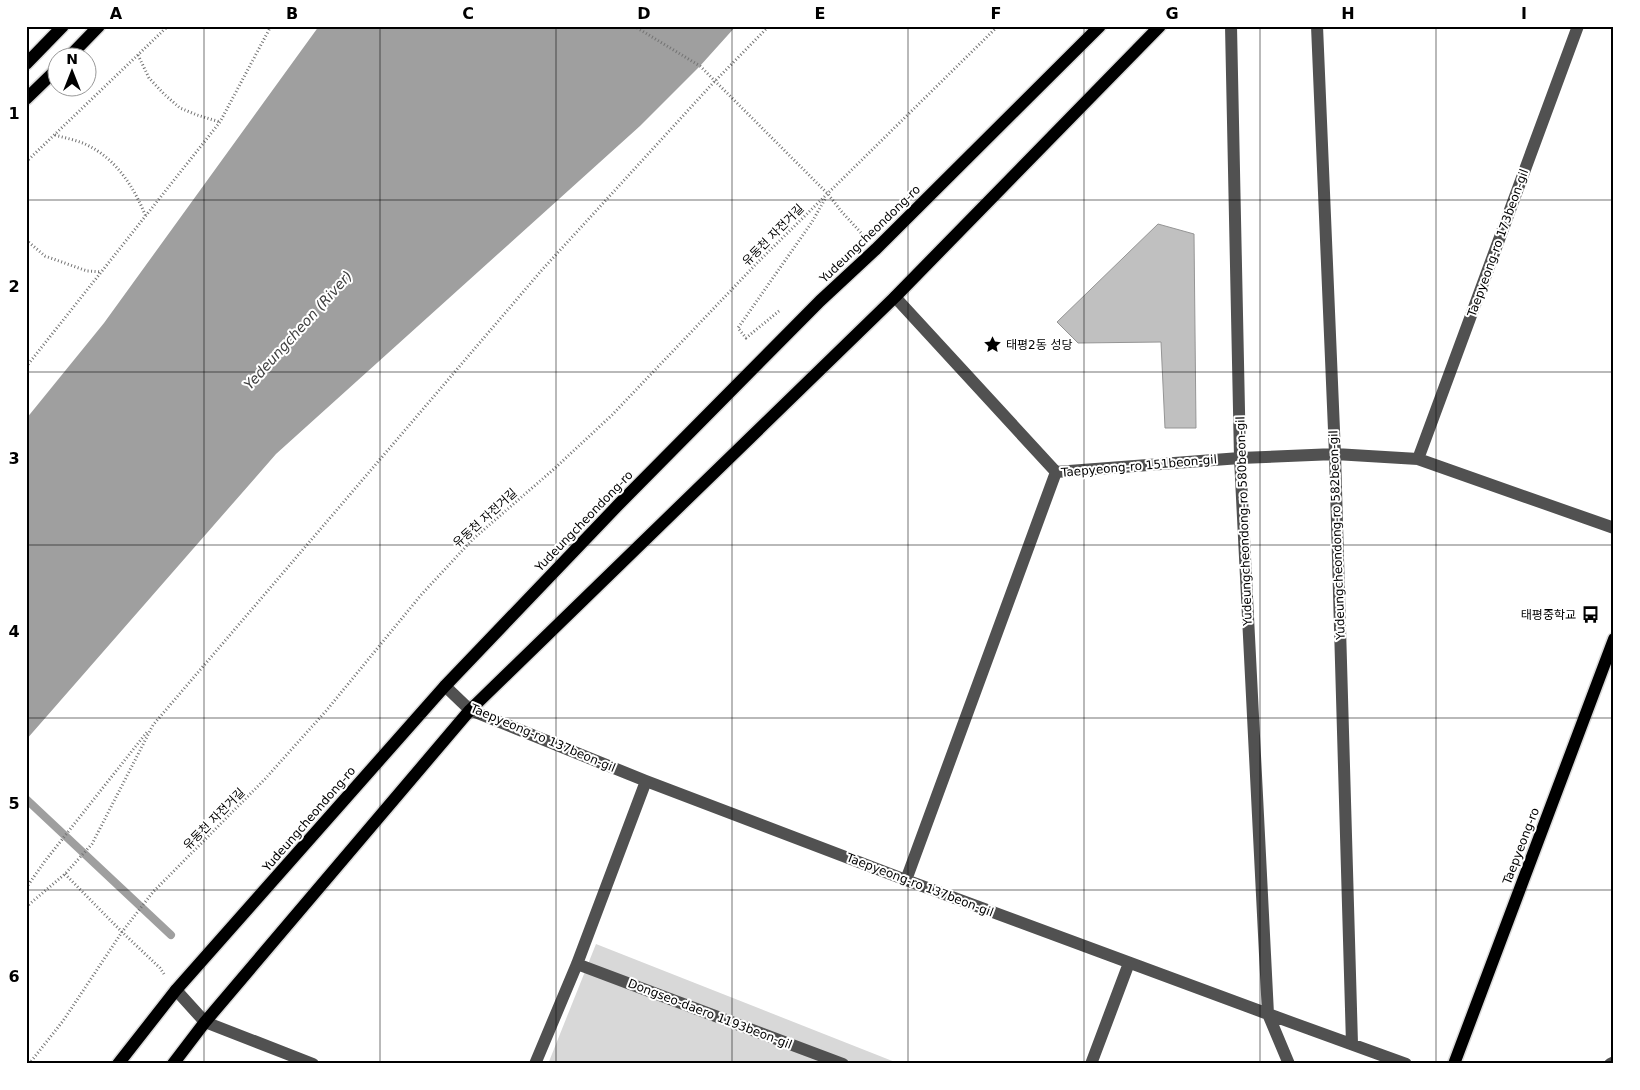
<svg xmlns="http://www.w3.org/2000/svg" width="1640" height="1090" font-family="'DejaVu Sans','Noto Sans KR',sans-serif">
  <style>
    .green { fill: #d8d8d8 }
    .water { fill: #9f9f9f }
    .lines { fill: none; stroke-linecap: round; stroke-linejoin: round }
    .stream { stroke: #9f9f9f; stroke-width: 8 }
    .building { fill: #c0c0c0; stroke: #959595 }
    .major-casing { stroke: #dbdbdb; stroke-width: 15 }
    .path { stroke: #737373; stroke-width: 3; stroke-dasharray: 1 2.5; stroke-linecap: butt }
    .minor { stroke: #515151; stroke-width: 12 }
    .major { stroke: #000; stroke-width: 12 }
    .grid { fill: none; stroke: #000; stroke-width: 1; stroke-opacity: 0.55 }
    .labels { text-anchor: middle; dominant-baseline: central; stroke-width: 4; stroke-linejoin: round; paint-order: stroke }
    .street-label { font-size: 12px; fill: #000; stroke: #fff }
    .poi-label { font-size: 12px; fill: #000; stroke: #fff; text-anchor: start }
    .water-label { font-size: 14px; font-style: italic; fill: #404040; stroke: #fff }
    .neatline { fill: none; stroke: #000; stroke-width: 2 }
    .grid-label { font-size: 16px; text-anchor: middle; font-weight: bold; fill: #000 }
  </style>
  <rect width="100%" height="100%" fill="#fff"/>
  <path class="green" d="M 596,944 L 900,1064 L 548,1064 Z"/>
  <path class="water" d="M 319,26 L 736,26 L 700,66 L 640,126 L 276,454 L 26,740 L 26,419 L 104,323 Z"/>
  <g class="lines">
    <path class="stream" d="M 26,799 L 171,935"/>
  </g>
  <path class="building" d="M 1158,224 L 1194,234 L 1196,428 L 1165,428 L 1161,342 L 1078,343 L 1057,322 Z"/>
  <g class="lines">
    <defs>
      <path id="major" d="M 68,58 L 99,26
        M 26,64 L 63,26
        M 26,99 L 58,68
        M 118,1064 L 176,990 L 445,686 L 620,503 L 820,301 L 876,249 L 1100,26
        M 173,1064 L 205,1022 L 470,710 L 895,297 L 1160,26
        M 1454,1064 L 1614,639"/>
    </defs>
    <use href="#major" class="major-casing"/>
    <path class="path" d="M 634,26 L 700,66 L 828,194 L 841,211 L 864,236
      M 138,55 L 149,78 L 164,94 L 180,108 L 197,115 L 220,122
      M 55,135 C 65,138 76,140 85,144 C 116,158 134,187 146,217
      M 26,162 L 168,26
      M 26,240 L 45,256 L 87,271 L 101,272
      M 779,311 L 746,338 L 738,328 L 812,222 L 825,199
      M 26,367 L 220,122 L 271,26
      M 65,874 L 122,932 L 160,968 L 164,974
      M 26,888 L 45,861 L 147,732
      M 26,907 L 65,874 L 92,844 L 153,725 L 541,271 L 714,82 L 769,26
      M 29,1064 L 63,1021 L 122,932 L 153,892 L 265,779 L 326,711 L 421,595 L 473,539 L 554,469 L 612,415 L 758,262 L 998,26"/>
    <path class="minor" d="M 1231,26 L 1240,458 L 1268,1014 L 1289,1064
      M 1317,26 L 1335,454 L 1352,1044
      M 895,297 L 1056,472
      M 1418,459 L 1578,26
      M 445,686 L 470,710 L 646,781 L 906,880 L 1268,1014 L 1406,1064
      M 906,880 L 1056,472 L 1240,458 L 1335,454 L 1418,459 L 1614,528
      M 577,964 L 843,1064
      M 176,990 L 205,1022 L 313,1064
      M 535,1064 L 577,964 L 646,781
      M 1091,1064 L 1129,963
      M 1610,1064 L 1614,1062"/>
    <use href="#major" class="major"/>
  </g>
  <path class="grid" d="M 204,26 L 204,1064M 380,26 L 380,1064M 556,26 L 556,1064M 732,26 L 732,1064M 908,26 L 908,1064M 1084,26 L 1084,1064M 1260,26 L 1260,1064M 1436,26 L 1436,1064M 26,200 L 1614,200M 26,372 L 1614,372M 26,545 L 1614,545M 26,718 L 1614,718M 26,890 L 1614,890"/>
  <defs>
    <symbol id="sight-bare" viewBox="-9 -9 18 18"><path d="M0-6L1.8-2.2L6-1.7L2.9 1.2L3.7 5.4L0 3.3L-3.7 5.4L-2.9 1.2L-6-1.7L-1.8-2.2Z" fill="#000" stroke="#fff" stroke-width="2.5" paint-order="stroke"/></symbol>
    <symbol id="bus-bare" viewBox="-9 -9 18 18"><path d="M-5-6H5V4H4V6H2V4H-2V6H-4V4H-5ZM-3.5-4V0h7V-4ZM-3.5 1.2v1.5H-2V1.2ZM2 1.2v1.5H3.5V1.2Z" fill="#000" stroke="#fff" stroke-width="2.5" paint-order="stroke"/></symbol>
  </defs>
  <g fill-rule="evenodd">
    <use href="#sight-bare" x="980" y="332" width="25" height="25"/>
    <use href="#bus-bare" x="1578" y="602" width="25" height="25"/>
  </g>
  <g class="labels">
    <g class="street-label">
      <text transform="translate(870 234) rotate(-44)">Yudeungcheondong-ro</text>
      <text transform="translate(773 235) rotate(-45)">유동천 자전거길</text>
      <text transform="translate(1498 243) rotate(-70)">Taepyeong-ro 173beon-gil</text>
      <text transform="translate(1139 466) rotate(-5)">Taepyeong-ro 151beon-gil</text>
      <text transform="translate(485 518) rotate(-42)">유동천 자전거길</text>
      <text transform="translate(584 521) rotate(-46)">Yudeungcheondong-ro</text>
      <text transform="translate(1244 521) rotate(-92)">Yudeungcheondong-ro 580beon-gil</text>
      <text transform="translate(1337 535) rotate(-92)">Yudeungcheondong-ro 582beon-gil</text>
      <text transform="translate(543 738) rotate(23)">Taepyeong-ro 137beon-gil</text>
      <text transform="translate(214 819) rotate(-45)">유동천 자전거길</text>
      <text transform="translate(309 819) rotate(-49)">Yudeungcheondong-ro</text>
      <text transform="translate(1521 846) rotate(-69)">Taepyeong-ro</text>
      <text transform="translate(920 885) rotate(21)">Taepyeong-ro 137beon-gil</text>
      <text transform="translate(710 1014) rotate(21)">Dongseo-daero 1193beon-gil</text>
    </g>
    <g class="poi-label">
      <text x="1006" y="345">태평2동 성당</text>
      <text x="1576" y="615" text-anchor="end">태평중학교</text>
    </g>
    <g class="water-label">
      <text transform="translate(298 330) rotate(-48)">Yedeungcheon (River)</text>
    </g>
  </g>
  <rect width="1640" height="1090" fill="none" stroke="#ffffff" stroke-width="55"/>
  <g transform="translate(72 72)"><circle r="24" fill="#ffffff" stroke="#999999"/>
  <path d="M0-4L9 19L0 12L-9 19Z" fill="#000000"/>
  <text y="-8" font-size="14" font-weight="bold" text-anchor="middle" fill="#000000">N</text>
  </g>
  <rect x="28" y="28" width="1584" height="1034" class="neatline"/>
  <g class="grid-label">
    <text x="116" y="19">A</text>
    <text x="292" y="19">B</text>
    <text x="468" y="19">C</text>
    <text x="644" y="19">D</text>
    <text x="820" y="19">E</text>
    <text x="996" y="19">F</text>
    <text x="1172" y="19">G</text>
    <text x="1348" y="19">H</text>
    <text x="1524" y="19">I</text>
    <text x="14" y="119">1</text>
    <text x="14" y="292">2</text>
    <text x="14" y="464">3</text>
    <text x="14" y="637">4</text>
    <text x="14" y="809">5</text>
    <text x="14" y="982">6</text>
  </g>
</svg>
